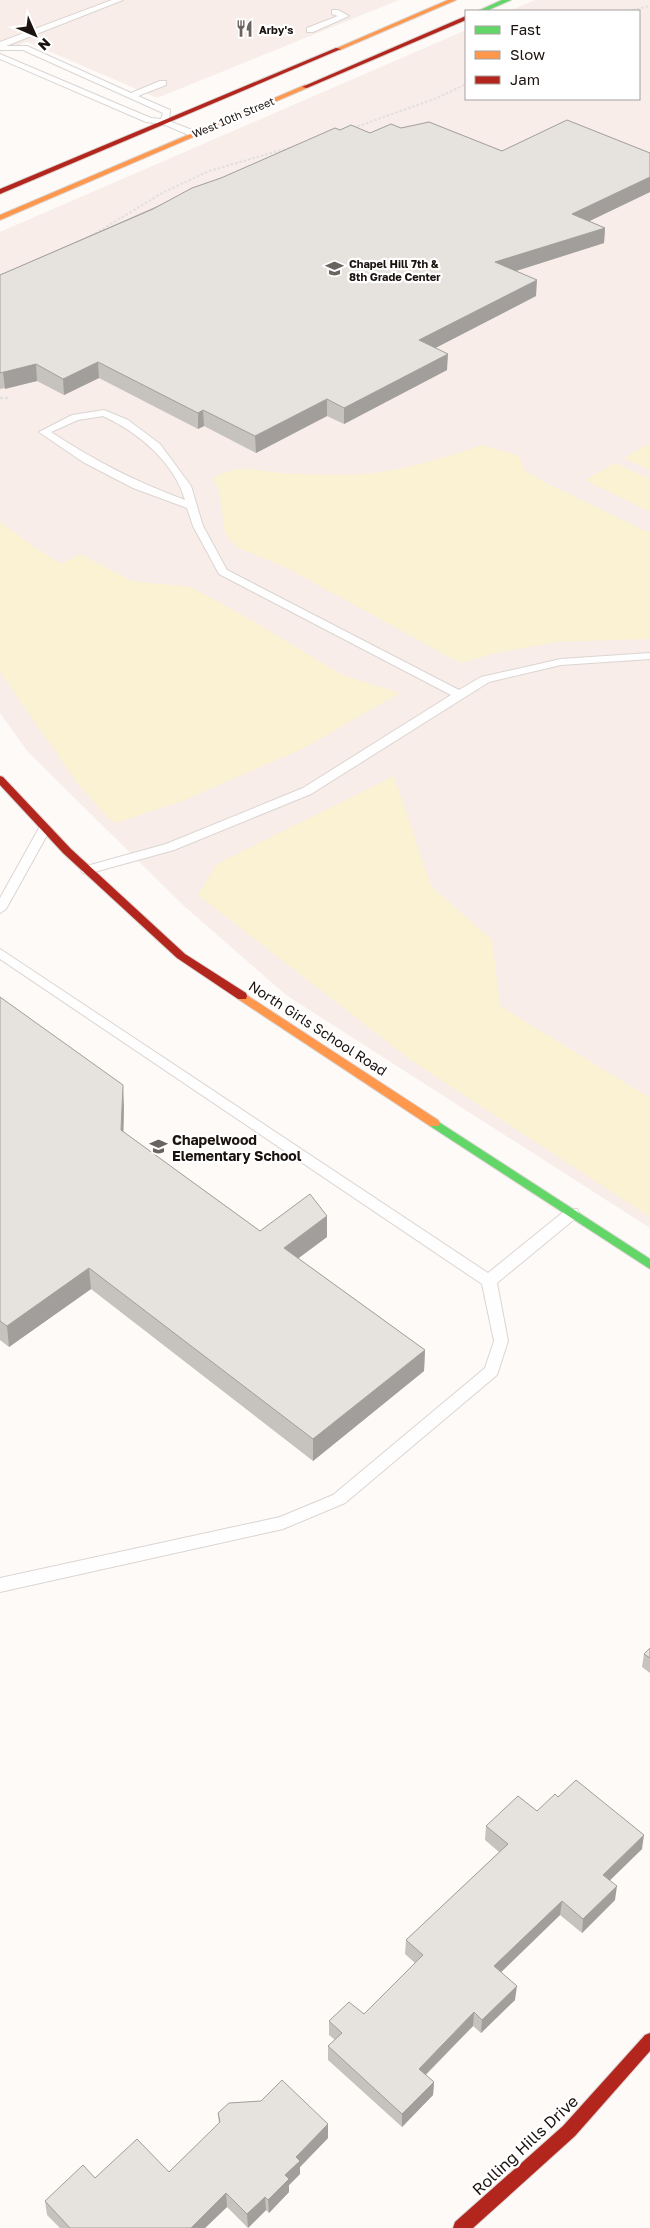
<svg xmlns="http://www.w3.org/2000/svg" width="650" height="2228" font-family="'Golos Text',sans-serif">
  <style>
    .built { fill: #f8ede8 }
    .green { fill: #fbf1d3 }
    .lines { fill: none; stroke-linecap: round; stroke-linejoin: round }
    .lane-casing { stroke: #dbd5d2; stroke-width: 2 }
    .fast-casing { stroke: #dbd5d2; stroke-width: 2 }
    .slow-casing { stroke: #dbd5d2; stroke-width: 2 }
    .jam-casing { stroke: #dbd5d2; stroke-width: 2 }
    .path-far1 { stroke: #e2e0df; stroke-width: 2; stroke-dasharray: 2.5 2; stroke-linecap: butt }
    .path { stroke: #e2e0df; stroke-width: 2.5; stroke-dasharray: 3 2; stroke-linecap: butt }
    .lane { fill: #fffefe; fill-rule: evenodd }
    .fast { fill: #63d668; fill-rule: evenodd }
    .slow { fill: #ff974d; fill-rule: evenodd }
    .jam { fill: #b3261e; fill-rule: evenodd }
    .wall { fill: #c6c2be }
    .shaded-wall { fill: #a19e9b }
    .building { fill: #e6e2dd; stroke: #a19e9b }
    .labels { text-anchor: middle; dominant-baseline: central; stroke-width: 4.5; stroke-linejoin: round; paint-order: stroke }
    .far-poi-label { font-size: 11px; font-weight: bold; fill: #1b1310; stroke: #fff; text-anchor: start }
    .far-street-label { font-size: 11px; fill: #1b1310; stroke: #fff }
    .street-label { font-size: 14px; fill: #1b1310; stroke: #fff }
    .poi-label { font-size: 14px; font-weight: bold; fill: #1b1310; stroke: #fff; text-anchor: start }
    .near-street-label { font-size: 16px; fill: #1b1310; stroke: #fff }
  </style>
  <rect width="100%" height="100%" fill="#fdfaf8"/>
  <path class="built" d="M 0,0 L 399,0 L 157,98 L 27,42 L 0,52 Z
    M 535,0 L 650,0 L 650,1228 L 286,995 L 183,905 L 28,752 L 0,713 L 0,232 L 466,30 L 466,99 L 639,99 L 639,11 L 509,11 Z"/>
  <path class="green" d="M 650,443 L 650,470 L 624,458 Z
    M 482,445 L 519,456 L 523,469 L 542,481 L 650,533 L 650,639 L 555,642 L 496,653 L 460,663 L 285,567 L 238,548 L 225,534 L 219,490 L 212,479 C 241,462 251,471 282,473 C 306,475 350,476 374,473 C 411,468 447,457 482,445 Z
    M 615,463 L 650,479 L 650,512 L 585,480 Z
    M 0,522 L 34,547 L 61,564 L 80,554 L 132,581 L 191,587 L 251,620 L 342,675 L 400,693 L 302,749 L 182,801 L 116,823 L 108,818 L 78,784 L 0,672 Z
    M 394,776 L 431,886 L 492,940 L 500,1006 L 650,1098 L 650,1217 L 412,1061 L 198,895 L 217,864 Z"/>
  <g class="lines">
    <defs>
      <path id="lane" d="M 112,0 L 123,0 L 6,46 L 27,46 L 131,93 L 160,81 L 166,81 L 166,85 L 138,96 L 170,110 L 169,121 L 197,132 L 197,136 L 191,136 L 163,124 L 146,122 L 0,59 L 0,54 L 120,105 L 151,118 L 161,119 L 163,113 L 23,50 L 0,50 L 0,42 Z
        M 332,10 L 338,10 L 349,16 L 313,32 L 307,32 L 307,28 L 338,16 L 332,14 Z
        M 104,410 L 128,420 L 160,444 L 191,486 L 203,526 L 227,570 L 459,690 L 481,677 L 561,659 L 650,653 L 650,659 L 561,665 L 489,682 L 311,794 L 174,850 L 87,874 L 83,873 L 81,870 L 83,867 L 166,844 L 303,788 L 451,695 L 219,574 L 193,526 L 187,508 L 133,488 L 83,462 L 39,432 L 72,415 ZM 103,416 C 138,432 174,462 185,500 C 136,482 95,461 51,432 L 78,420 Z
        M 45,824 L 51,828 L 6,909 L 0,913 L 0,898 L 39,828 Z
        M 0,949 L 488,1273 L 567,1209 L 577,1209 L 579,1213 L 577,1217 L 497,1283 L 508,1341 L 497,1375 L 345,1503 L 283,1529 L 0,1592 L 0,1578 L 280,1517 L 333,1495 L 485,1368 L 494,1341 L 482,1284 L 0,959 Z"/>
      <path id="fast" d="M 502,0 L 511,0 L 486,11 L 478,11 Z
        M 434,1119 L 650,1259 L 650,1269 L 430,1126 L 428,1123 Z"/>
      <path id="slow" d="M 448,0 L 456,0 L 340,50 L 335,49 Z
        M 305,85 L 307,86 L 307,88 L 0,220 L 0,215 Z
        M 242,992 L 438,1120 L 440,1123 L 438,1126 L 430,1126 L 238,999 L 237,996 L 238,993 Z"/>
      <path id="jam" d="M 466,16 L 466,20 L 307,88 L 302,87 Z
        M 336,48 L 341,49 L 0,194 L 0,189 Z
        M 0,776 L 3,777 L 71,849 L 185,954 L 246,993 L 247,996 L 246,999 L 238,999 L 177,958 L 63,853 L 0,785 Z
        M 650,2033 L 650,2051 L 575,2136 L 473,2228 L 453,2228 L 455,2222 L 563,2126 L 645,2035 Z"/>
    </defs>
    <use href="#lane" class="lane-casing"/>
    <use href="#fast" class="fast-casing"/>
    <use href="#slow" class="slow-casing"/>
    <use href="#jam" class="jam-casing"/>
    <path class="path-far1" d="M 628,11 L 650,6
      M 353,128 L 437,98 L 466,84
      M 91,236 L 164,192 L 209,171 L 299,145"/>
    <path class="path" d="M 0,398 L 9,398"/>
    <use href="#lane" class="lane"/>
    <use href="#fast" class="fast"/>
    <use href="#slow" class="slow"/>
    <use href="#jam" class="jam"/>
  </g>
  <path class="wall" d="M 401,128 L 502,151 L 650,192 L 589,221 L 605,228 L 604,243 L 516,271 L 536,296 L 435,348 L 447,370 L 344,424 L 327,416 L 256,453 L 204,426 L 198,429 L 99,378 L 64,395 L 37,381 L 0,389 L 0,275 L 221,178 L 340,130 L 370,133 Z
    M 0,997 L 124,1106 L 123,1132 L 260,1231 L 327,1216 L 327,1237 L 298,1258 L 425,1350 L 424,1371 L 313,1461 L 91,1289 L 9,1347 L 0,1340 Z
    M 650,1648 L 650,1673 L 642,1667 L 644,1654 Z
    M 558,1797 L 642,1849 L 610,1880 L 615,1900 L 582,1933 L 560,1915 L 501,1972 L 515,2000 L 481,2033 L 473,2026 L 426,2075 L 434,2082 L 433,2095 L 402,2127 L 328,2060 L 328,2046 L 335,2040 L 329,2035 L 329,2021 L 364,2014 L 415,1963 L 405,1954 L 406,1940 L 499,1852 L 485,1840 L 486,1826 L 537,1811 Z
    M 218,2113 L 328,2138 L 300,2167 L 300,2174 L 289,2185 L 289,2192 L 269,2213 L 266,2210 L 248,2228 L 227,2207 L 205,2228 L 60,2228 L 47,2215 L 45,2201 L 95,2178 L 169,2172 L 219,2124 Z"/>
  <path class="shaded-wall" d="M 650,177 L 650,192 L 571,230 L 572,214 Z
    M 605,228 L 604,243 L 494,278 L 495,262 Z
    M 537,280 L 536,296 L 418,357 L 419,340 Z
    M 448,354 L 447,370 L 344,424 L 344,408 Z
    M 98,362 L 99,378 L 64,395 L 63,379 Z
    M 36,364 L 37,381 L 5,389 L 3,372 Z
    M 327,399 L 327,416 L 256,453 L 255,436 Z
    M 203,410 L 204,426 L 198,429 L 198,413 Z
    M 123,1085 L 124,1106 L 123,1152 L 121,1130 Z
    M 327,1216 L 327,1237 L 284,1269 L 284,1248 Z
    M 89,1268 L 91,1289 L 9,1347 L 7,1326 Z
    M 425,1350 L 424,1371 L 313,1461 L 313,1439 Z
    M 644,1835 L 642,1849 L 601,1889 L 603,1875 Z
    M 617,1886 L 615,1900 L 582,1933 L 583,1919 Z
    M 562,1901 L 560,1915 L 493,1980 L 494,1966 Z
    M 517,1986 L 515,2000 L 481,2033 L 482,2020 Z
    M 474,2012 L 473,2026 L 418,2082 L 419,2069 Z
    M 434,2082 L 433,2095 L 402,2127 L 402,2114 Z
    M 328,2124 L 328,2138 L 300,2167 L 300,2174 L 289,2185 L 289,2192 L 269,2213 L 268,2200 L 296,2157 Z
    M 226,2193 L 227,2207 L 205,2228 L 191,2228 Z
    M 265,2197 L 266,2210 L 248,2228 L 247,2214 Z"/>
  <path class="building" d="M 567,120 L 650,153 L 650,177 L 572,214 L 605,228 L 495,262 L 537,280 L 419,340 L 448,354 L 344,408 L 327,399 L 255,436 L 203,410 L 198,413 L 98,362 L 63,379 L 36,364 L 0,373 L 0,275 L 153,209 L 192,188 L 221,178 L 335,128 L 340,130 L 351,125 L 370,133 L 391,124 L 401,128 L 429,122 L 502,151 Z
    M 0,997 L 123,1085 L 121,1130 L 260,1231 L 310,1194 L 327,1216 L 284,1248 L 425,1350 L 313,1439 L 89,1268 L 7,1326 L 0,1321 Z
    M 650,1648 L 650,1658 L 644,1654 Z
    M 576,1780 L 644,1835 L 603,1875 L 617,1886 L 583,1919 L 562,1901 L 494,1966 L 517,1986 L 482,2020 L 474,2012 L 419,2069 L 434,2082 L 402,2114 L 328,2046 L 342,2033 L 329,2021 L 349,2002 L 364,2014 L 423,1955 L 406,1940 L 508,1844 L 486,1826 L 518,1796 L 537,1811 L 555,1794 L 558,1797 Z
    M 282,2080 L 328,2124 L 296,2157 L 300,2161 L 285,2175 L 289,2179 L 268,2200 L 265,2197 L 247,2214 L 226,2193 L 191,2228 L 70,2228 L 45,2201 L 83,2165 L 95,2178 L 137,2139 L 169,2172 L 220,2122 L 218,2113 L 229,2103 L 261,2101 Z"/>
  <defs>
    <symbol id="restaurant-bare" viewBox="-9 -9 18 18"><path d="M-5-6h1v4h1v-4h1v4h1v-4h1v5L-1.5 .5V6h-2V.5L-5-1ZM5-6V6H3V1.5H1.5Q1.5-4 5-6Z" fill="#6a6461" stroke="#fff" stroke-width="2.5" paint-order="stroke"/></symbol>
    <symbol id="school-bare" viewBox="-9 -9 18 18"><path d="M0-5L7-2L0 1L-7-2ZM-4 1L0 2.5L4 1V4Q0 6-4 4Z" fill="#6a6461" stroke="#fff" stroke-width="2.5" paint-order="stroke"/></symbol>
  </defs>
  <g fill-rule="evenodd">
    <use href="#restaurant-bare" x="232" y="16" width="25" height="25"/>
    <use href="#school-bare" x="322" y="256" width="25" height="25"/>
    <use href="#school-bare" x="146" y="1134" width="25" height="25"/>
  </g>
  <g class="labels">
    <g class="far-poi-label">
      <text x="259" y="29">Arby's</text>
      <text x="349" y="263">Chapel Hill 7th &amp;<tspan x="349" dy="13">8th Grade Center</tspan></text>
    </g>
    <g class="far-street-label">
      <text transform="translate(233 117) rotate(-23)">West 10th Street</text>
    </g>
    <g class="street-label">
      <text transform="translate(318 1028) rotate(33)">North Girls School Road</text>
    </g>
    <g class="poi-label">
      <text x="172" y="1139">Chapelwood<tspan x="172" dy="16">Elementary School</tspan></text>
    </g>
    <g class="near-street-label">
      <text transform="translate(525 2145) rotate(-43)">Rolling Hills Drive</text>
    </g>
  </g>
  <rect x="465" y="10" width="175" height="90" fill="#ffffff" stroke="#a4a19f"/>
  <rect x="475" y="26" width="25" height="8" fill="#63d668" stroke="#a4a19f"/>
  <text x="510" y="35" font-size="15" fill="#1b1310">Fast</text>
  <rect x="475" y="51" width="25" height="8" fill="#ff974d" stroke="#a4a19f"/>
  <text x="510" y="60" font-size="15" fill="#1b1310">Slow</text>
  <rect x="475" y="76" width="25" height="8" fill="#b3261e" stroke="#a4a19f"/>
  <text x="510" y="85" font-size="15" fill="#1b1310">Jam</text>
  <g transform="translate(35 35) rotate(135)" stroke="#ffffff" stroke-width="4" paint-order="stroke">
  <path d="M0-4L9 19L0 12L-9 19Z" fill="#1b1310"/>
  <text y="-8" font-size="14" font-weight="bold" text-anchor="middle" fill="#1b1310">N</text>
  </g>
</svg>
